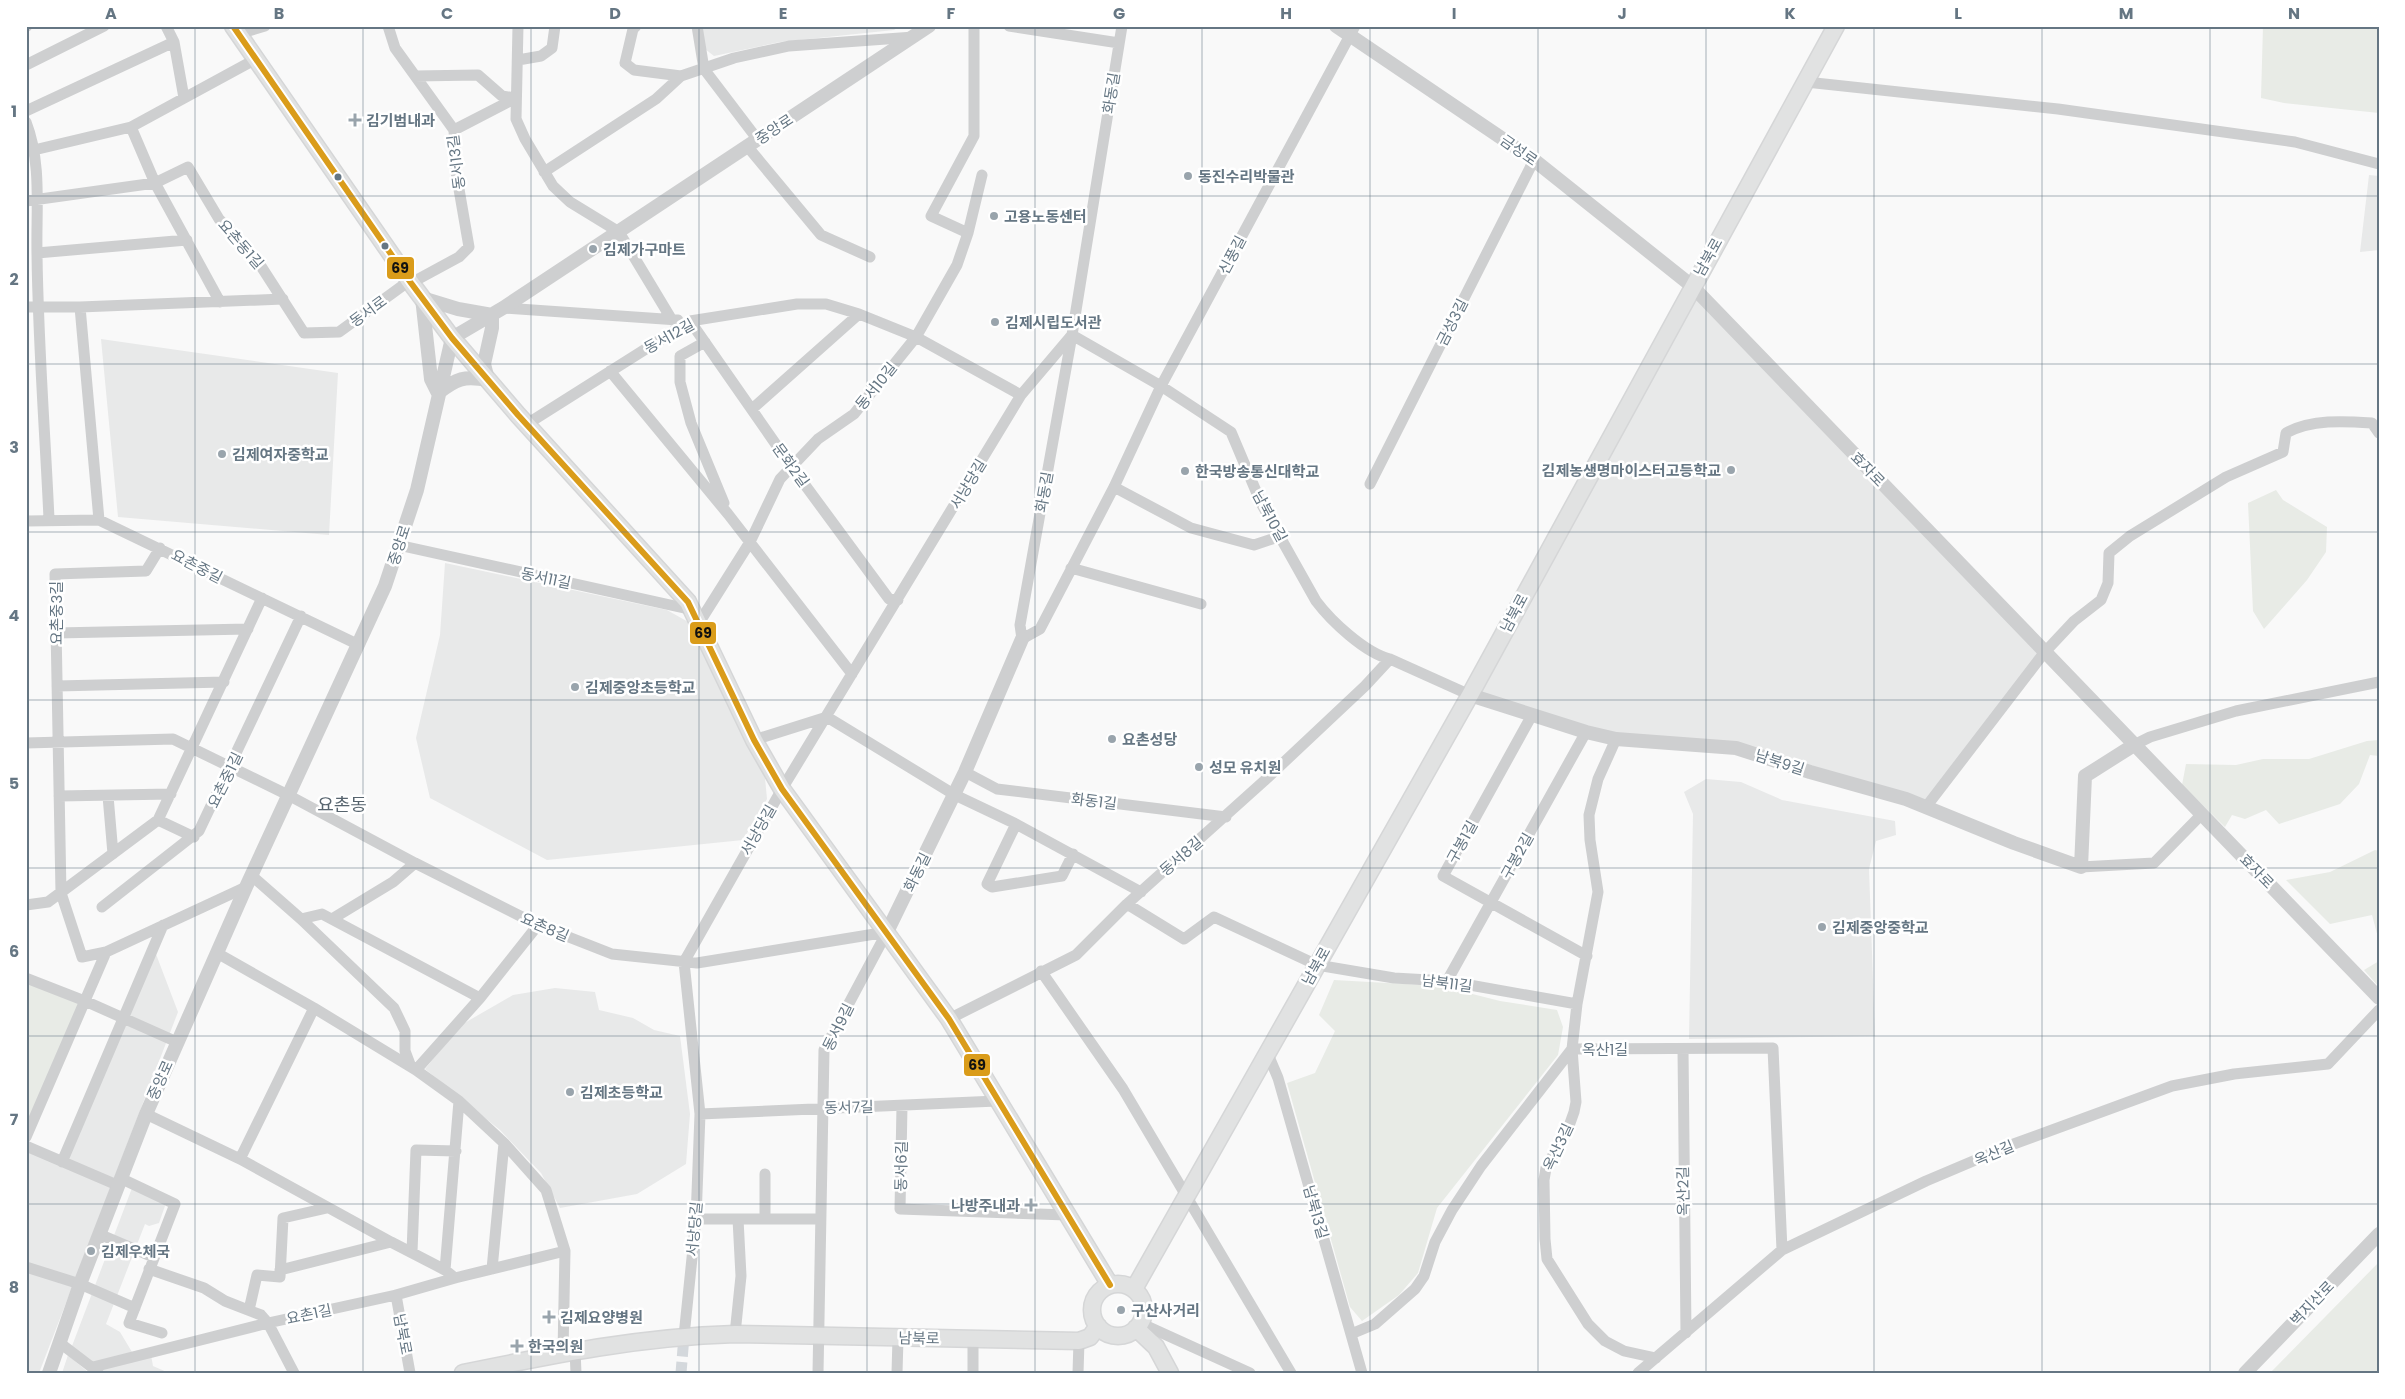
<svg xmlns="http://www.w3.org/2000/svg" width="2405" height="1399" font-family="Poppins,'Noto Sans KR',sans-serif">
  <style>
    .built { fill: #e8e9e9 }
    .green { fill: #e8ebe6 }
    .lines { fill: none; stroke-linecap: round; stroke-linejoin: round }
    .minor-tunnel { stroke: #d4d8dc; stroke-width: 11; stroke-dasharray: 11 5.5; stroke-linecap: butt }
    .secondary-casing { stroke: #d5d6d7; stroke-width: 19 }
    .minor { stroke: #cecfd0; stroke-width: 11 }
    .tertiary { stroke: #cecfd0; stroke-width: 14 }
    .secondary { stroke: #e1e2e2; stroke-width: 16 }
    .bus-1-casing { stroke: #fff; stroke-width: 10 }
    .bus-1 { stroke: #da9c1a; stroke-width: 6 }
    .grid { fill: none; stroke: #657683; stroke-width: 1; stroke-opacity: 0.55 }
    .poi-dot { fill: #99a4ac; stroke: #fff; stroke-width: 2 }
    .bus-dot { fill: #657683; stroke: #fff; stroke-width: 2 }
    .labels { text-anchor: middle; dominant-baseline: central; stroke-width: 5; stroke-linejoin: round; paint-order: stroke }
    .street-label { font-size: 15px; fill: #657683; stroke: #fff }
    .poi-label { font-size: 15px; font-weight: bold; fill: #657683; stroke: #fff; text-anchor: start }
    .quarter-label { font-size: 18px; fill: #57646e; stroke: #fff }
    .line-badge { stroke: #fff; stroke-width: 2 }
    .pale-badge-label { font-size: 14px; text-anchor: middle; font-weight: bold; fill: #111 }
    .neatline { fill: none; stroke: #657683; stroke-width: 2 }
    .grid-label { font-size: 16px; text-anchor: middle; font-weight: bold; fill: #657683 }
  </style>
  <rect width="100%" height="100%" fill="#f9f9f9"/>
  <path class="built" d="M 702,26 L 900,26 L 894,30 L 780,42 L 714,56 L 705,49 Z
    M 2369,175 L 2379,176 L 2379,250 L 2360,252 Z
    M 1693,287 L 2044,653 L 1926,807 L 1736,748 L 1616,739 L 1470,695 Z
    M 101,339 L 338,373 L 329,535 L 118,517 Z
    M 445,563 L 667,610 L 690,623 L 765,778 L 767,799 L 743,840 L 547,860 L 430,798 L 416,738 L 440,635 Z
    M 1706,779 L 1741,782 L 1782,800 L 1895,821 L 1896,835 L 1876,841 L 1869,869 L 1875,1036 L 1689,1039 L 1693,814 L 1684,792 Z
    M 151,941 L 178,1012 L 39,1373 L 26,1373 L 26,1142 L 60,1158 Z
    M 555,988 L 595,992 L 599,1010 L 633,1018 L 654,1030 L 680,1036 L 690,1114 L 686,1164 L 637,1194 L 560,1208 L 541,1173 L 500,1130 L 425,1069 L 461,1025 L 513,995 Z
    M 132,1188 L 166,1203 L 159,1223 L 149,1226 L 145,1224 L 106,1324 L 120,1332 L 132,1352 L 151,1355 L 153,1366 L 169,1373 L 104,1373 L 72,1346 Z
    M 68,1355 L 89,1373 L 62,1373 Z"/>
  <path class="green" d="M 2263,26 L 2379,26 L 2379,113 L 2284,103 L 2261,98 Z
    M 2276,490 L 2283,500 L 2327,527 L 2326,552 L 2307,580 L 2264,629 L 2253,611 L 2248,503 Z
    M 2379,740 L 2379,756 L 2370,755 L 2359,784 L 2340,804 L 2279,824 L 2266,810 L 2245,819 L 2232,815 L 2225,827 L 2182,785 L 2186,764 L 2236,765 L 2263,759 L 2309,759 L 2367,741 Z
    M 2375,850 L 2379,851 L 2379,941 L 2372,915 L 2330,924 L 2286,880 L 2330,872 Z
    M 2379,961 L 2379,987 L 2364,970 Z
    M 1334,980 L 1441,986 L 1500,1001 L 1557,1010 L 1563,1027 L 1558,1055 L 1437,1208 L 1418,1273 L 1399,1295 L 1362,1321 L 1350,1307 L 1287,1083 L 1315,1073 L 1335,1031 L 1319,1015 Z
    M 26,982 L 81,1004 L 26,1131 Z
    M 2379,1262 L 2379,1373 L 2270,1373 Z"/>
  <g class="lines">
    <path class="minor-tunnel" d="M 681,1373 L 684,1336"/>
    <defs>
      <path id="secondary" d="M 233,26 L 411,283 L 452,338 L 518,415 L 688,602 L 754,740 L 782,789 L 949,1019 L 1110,1285
        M1092 1310a26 26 0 1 1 52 0a26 26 0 1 1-52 0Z
        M 1134,1289 L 1470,695 L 1836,26
        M 1136,1328 L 1156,1347 L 1170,1373
        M 463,1373 C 556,1354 640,1337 735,1334 L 1079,1341 L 1090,1337 L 1098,1326"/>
    </defs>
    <use href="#secondary" class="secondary-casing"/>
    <path class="minor" d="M 26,26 L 27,26
      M 166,26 L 174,42 L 184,98
      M 388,26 L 395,48 L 454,130 L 456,172 L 469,247 L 459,257 L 411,283
      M 518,26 L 516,119 L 525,139 L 553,186 L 570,202 L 619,232 L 672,320
      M 636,26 L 633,29 L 625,63 L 634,70 L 681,76
      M 697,26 L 704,69 L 758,140
      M 1009,26 L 1119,43
      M 1122,26 L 1072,335 L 1020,625 L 1022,639 L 1040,629 L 1114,487 L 1161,386 L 1355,26
      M 238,34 L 265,26
      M 518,60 L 541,56 L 552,48 L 555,26
      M 26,65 L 104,26
      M 415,76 L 478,75 L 502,96 L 515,98
      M 1806,82 L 2058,109 L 2295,142 L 2379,164
      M 26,111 L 174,42
      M 26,122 C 42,163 36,210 37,254 C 38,342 45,431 49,519
      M 131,127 L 155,183 L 220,302
      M 454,130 L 514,99
      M 747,146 L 821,235 L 870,257
      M 34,150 L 131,127 L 254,60
      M 544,172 L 656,99 L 681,76 L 734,58 L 789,46 L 914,37
      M 26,201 L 155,183 L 188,167 L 219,219 L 257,260 L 304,333 L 339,332 L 409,281
      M 968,233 L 931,216 L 974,136 L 974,26
      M 37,253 L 187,240
      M 26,307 L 80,307 L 283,299
      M 80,307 L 99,520
      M 503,308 L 678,320
      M 690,321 L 791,466 L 889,599 L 898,600
      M 1072,335 L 1161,386 L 1231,432 L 1261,503 L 1316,601 C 1331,621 1365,653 1390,659 L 1470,695
      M 705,342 L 680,356 L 680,382 L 691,423 L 724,503
      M 610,371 L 728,514 L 852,674
      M 752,409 L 859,314
      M 527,424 L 690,321 L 797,304 L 826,304 L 859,314 L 916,337 L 1021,395
      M 1370,484 L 1534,160
      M 1114,487 L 1191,528 L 1254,545 L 1281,536
      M 26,521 L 99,520 L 359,645
      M 398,545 L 693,610
      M 160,548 L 146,571 L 55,574 L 61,893 L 82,957 L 106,952 L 246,887
      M 1071,568 L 1201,604
      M 699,623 L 750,542 L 780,479 L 818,439 L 854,414 L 916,337 L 957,265 L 968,233 L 982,175
      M 56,633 L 248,629
      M 57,686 L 224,682
      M 1532,715 L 1443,876 L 1587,956
      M 1616,739 L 1598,779 L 1589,815 L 1590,840 L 1598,892 L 1577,1004 L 1572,1049 L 1576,1102 L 1574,1112 L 1569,1126 L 1546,1168 L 1544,1180 L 1545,1239 L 1547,1259 L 1588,1324 L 1605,1341 L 1624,1351 L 1656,1358
      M 754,740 L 827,717 L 955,795 L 1016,824 L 1141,892
      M 26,743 L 173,739 L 288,795 L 415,863 L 538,925 L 612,954 L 697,963 L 887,932
      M 2134,745 L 2150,737 L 2236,711 L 2379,682
      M 965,772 L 997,789 L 1226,817
      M 59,796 L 171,794
      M 108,796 L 113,854
      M 1926,807 L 2044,653 L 2074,621 L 2101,600 L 2108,583 L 2109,553 L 2130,536 L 2226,477 L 2283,452 L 2286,433 C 2311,419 2344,421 2372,423 L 2379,433
      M 158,820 L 194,837
      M 1016,824 L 987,884 L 992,887 L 1062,876 L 1073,854
      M 2081,867 L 2154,863 L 2202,814
      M 252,876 L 301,919 L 394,1008 L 405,1031 L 405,1051 L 411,1067
      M 1127,904 L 1184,939 L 1214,917 L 1317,965 L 1394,978 L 1447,981 L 1577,1004
      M 26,905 L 48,902 L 158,820 L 262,598
      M 102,907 L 199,831 L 301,616
      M 301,919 L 322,914 L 480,998
      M 332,919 L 393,882 L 415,863
      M 217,953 L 314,1008 L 416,1070 L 459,1101 L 504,1143 L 546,1190 L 565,1251 L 563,1352
      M 1041,971 L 1123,1089 L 1291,1373
      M 26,978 L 85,1001 L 177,1042
      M 1447,981 L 1586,732
      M 949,1019 L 1076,955 L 1127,904 L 1264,781 L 1365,686 L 1390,659
      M 1683,1049 L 1686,1333
      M 1267,1052 L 1278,1078 L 1362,1373
      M 416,1070 L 480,998 L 538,925
      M 902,1106 L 900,1209 L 1067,1215
      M 146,1114 L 240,1159 L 391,1242 L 445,1270 L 455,1278
      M 700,1114 L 997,1101
      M 26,1137 L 106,952
      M 26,1146 L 117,1185
      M 240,1159 L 314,1008
      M 62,1162 L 163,925
      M 120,1178 L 175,1204 L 129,1323 L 162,1333
      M 696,1219 L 820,1219
      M 765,1219 L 765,1174
      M 99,1234 L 153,1257
      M 412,1252 L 416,1150 L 456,1151
      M 26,1267 L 80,1284 L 135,1308
      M 149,1269 L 204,1288 L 225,1301 L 261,1315 L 268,1323 L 294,1373
      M 492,1269 L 504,1143
      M 280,1270 L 391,1242
      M 445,1270 L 459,1101
      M 396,1295 L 410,1373
      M 249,1310 L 257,1275 L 280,1277 L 283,1218 L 327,1208
      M 1140,1323 L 1250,1373
      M 735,1334 L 741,1276 L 738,1219
      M 1351,1334 L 1375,1324 L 1415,1289 L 1424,1276 L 1435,1242 L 1452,1210 L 1481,1166 L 1572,1049 L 1773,1048 L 1782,1250
      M 684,1336 L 696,1219 L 700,1114 L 684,962 L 782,789 L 1021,395 L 1071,336
      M 60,1343 L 98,1372
      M 575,1350 L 576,1373
      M 93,1367 L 268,1323 L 396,1295 L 455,1278 L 565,1251
      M 818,1373 L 824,1050 L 887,932
      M 897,1373 L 898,1338
      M 973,1373 L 973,1339
      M 1078,1373 L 1079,1341
      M 1638,1373 L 1782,1250 L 1926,1181 L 2011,1145 L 2172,1086 L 2234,1074 L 2328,1064 L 2379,1010"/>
    <path class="tertiary" d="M 1336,26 L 1534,160 L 1692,286 L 2379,998
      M 422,298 L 458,309 L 492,315 L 492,328 L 484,364 L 488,380 C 464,376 457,378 438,393 L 431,379 Z
      M 1470,695 L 1586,732 L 1616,739 L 1736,748 L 1810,772 L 1906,799 L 2014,843 L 2081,867 L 2085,776 L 2134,745
      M 887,932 L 965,772 L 1022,639
      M 49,1373 L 80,1284 L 146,1114 L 246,887 L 385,586 L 417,490 L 452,338 L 503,308 L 929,26
      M 2245,1373 L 2379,1234"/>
    <use href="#secondary" class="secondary"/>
    <defs>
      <path id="bus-1" d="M 233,26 L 411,283 L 452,338 L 518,415 L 688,602 L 754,740 L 782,789 L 949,1019 L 1110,1285"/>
    </defs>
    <use href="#bus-1" class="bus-1-casing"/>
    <use href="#bus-1" class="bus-1"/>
  </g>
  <path class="grid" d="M 195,26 L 195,1373M 363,26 L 363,1373M 531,26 L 531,1373M 699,26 L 699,1373M 867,26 L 867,1373M 1035,26 L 1035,1373M 1202,26 L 1202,1373M 1370,26 L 1370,1373M 1538,26 L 1538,1373M 1706,26 L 1706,1373M 1874,26 L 1874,1373M 2042,26 L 2042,1373M 2210,26 L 2210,1373M 26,196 L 2379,196M 26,364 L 2379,364M 26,532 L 2379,532M 26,700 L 2379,700M 26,868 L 2379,868M 26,1036 L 2379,1036M 26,1204 L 2379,1204"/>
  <g class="poi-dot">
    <path d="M352.5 112.5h5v5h5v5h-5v5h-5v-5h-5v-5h5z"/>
    <circle cx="1188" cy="176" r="5"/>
    <circle cx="994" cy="216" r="5"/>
    <circle cx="593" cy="249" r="5"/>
    <circle cx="995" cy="322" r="5"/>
    <circle cx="222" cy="454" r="5"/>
    <circle cx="1731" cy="470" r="5"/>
    <circle cx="1185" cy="471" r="5"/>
    <circle cx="575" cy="687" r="5"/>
    <circle cx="1112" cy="739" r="5"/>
    <circle cx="1199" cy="767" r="5"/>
    <circle cx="1822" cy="927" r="5"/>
    <circle cx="570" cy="1092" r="5"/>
    <path d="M1028.5 1197.5h5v5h5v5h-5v5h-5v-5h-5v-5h5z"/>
    <circle cx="91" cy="1251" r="5"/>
    <circle cx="1121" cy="1310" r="5"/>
    <path d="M546.5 1309.5h5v5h5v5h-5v5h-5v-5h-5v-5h5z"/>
    <path d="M514.5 1338.5h5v5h5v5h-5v5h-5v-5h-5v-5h5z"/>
  </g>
  <g class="bus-dot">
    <circle cx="338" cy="177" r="4.5"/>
    <circle cx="385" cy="246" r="4.5"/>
  </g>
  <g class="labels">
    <g class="street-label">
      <text transform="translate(1111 93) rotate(-81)">화동길</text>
      <text transform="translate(774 129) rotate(-33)">중앙로</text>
      <text transform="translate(1519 150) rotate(35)">금성로</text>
      <text transform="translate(456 162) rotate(-97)">동서13길</text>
      <text transform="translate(241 244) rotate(49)">요촌동1길</text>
      <text transform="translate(1232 255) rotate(-62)">신풍길</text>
      <text transform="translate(1708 257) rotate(-61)">남북로</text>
      <text transform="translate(368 311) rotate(-36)">동서로</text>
      <text transform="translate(1452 322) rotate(-63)">금성3길</text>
      <text transform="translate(669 336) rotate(-29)">동서12길</text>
      <text transform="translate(876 386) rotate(-51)">동서10길</text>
      <text transform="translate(791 465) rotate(54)">문화2길</text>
      <text transform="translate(1868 469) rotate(46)">효자로</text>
      <text transform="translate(968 484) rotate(-59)">서낭당길</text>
      <text transform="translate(1044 492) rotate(-80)">화동길</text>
      <text transform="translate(1270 516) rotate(62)">남북10길</text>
      <text transform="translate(399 545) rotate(-72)">중앙로</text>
      <text transform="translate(197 566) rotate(27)">요촌중길</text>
      <text transform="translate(546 578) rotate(12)">동서11길</text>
      <text transform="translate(56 613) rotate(-90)">요촌중3길</text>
      <text transform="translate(1514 613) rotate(-62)">남북로</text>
      <text transform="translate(1780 762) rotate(18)">남북9길</text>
      <text transform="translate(225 780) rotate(-64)">요촌중1길</text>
      <text transform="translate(1094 801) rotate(7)">화동1길</text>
      <text transform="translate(758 830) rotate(-60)">서낭당길</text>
      <text transform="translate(1462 842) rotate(-61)">구봉1길</text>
      <text transform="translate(1181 856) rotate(-41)">동서8길</text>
      <text transform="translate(1517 856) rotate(-61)">구봉2길</text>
      <text transform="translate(2257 871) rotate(46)">효자로</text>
      <text transform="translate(917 872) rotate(-64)">화동길</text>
      <text transform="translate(545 927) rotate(23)">요촌8길</text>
      <text transform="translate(1316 966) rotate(-61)">남북로</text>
      <text transform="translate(1447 983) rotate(7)">남북11길</text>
      <text transform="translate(838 1027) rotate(-64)">동서9길</text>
      <text x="1605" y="1049">옥산1길</text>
      <text transform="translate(160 1080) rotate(-66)">중앙로</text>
      <text transform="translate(849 1107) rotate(-1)">동서7길</text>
      <text transform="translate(1558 1147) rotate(-65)">옥산3길</text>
      <text transform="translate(1994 1153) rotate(-23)">옥산길</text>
      <text transform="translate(901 1166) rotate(-89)">동서6길</text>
      <text transform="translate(1683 1191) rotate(-91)">옥산2길</text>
      <text transform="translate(1316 1212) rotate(74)">남북13길</text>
      <text transform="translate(694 1229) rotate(-85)">서낭당길</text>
      <text transform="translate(2312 1303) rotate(-46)">벽지산로</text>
      <text transform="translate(309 1314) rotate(-12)">요촌1길</text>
      <text transform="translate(403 1334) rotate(79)">남북로</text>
      <text transform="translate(919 1338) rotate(1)">남북로</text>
    </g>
    <g class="poi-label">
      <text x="366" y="120">김기범내과</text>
      <text x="1198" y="176">동진수리박물관</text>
      <text x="1004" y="216">고용노동센터</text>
      <text x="603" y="249">김제가구마트</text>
      <text x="1005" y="322">김제시립도서관</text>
      <text x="232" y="454">김제여자중학교</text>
      <text x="1721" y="470" text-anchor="end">김제농생명마이스터고등학교</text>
      <text x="1195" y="471">한국방송통신대학교</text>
      <text x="585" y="687">김제중앙초등학교</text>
      <text x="1122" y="739">요촌성당</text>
      <text x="1209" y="767">성모 유치원</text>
      <text x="1832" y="927">김제중앙중학교</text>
      <text x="580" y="1092">김제초등학교</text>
      <text x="1020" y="1205" text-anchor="end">나방주내과</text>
      <text x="101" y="1251">김제우체국</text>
      <text x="1131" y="1310">구산사거리</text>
      <text x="560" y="1317">김제요양병원</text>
      <text x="528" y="1346">한국의원</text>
    </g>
    <g class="quarter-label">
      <text x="342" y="804">요촌동</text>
    </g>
  </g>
  <g class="line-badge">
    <rect x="386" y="256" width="29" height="24" rx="5" fill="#da9c1a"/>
    <rect x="689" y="621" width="28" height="24" rx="5" fill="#da9c1a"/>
    <rect x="963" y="1053" width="28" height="24" rx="5" fill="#da9c1a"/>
  </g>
  <g class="pale-badge-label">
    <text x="400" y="273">69</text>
    <text x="703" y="638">69</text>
    <text x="977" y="1070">69</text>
  </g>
  <rect width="2405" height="1399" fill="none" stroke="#ffffff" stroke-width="55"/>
  <rect x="28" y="28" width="2350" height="1344" class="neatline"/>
  <g class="grid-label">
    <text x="111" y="19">A</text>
    <text x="279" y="19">B</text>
    <text x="447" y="19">C</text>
    <text x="615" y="19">D</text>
    <text x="783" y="19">E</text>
    <text x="951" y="19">F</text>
    <text x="1119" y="19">G</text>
    <text x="1286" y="19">H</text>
    <text x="1454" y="19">I</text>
    <text x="1622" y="19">J</text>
    <text x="1790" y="19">K</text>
    <text x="1958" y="19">L</text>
    <text x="2126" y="19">M</text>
    <text x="2294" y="19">N</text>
    <text x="14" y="117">1</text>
    <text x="14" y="285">2</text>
    <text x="14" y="453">3</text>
    <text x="14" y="621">4</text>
    <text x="14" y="789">5</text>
    <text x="14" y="957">6</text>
    <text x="14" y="1125">7</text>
    <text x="14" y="1293">8</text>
  </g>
</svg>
